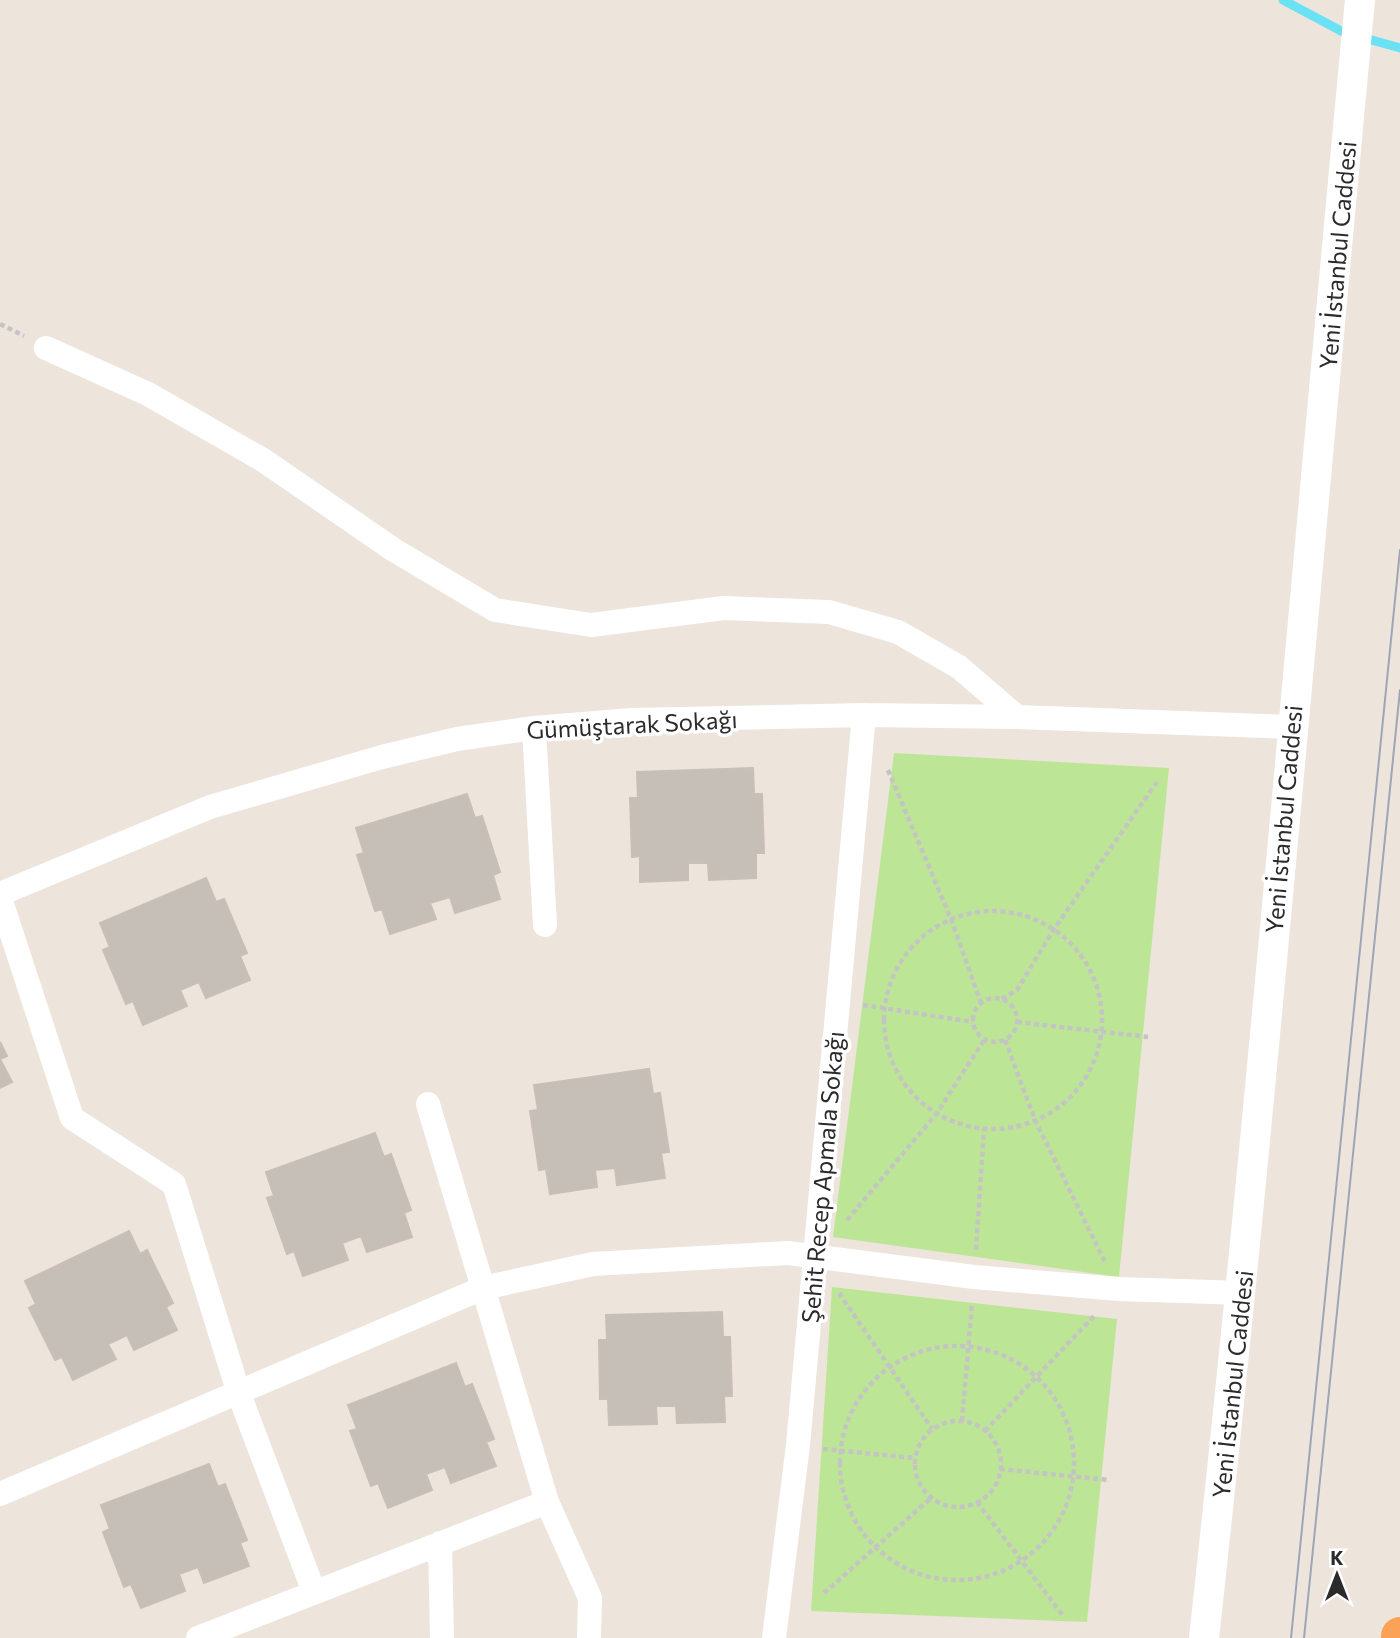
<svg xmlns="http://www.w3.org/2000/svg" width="1400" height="1638" font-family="Commissioner,sans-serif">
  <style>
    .green { fill: #bce696 }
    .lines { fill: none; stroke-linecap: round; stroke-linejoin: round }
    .stream { stroke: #6ae2f4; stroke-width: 9 }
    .building { fill: #c6bfb8; stroke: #c9bfb6; stroke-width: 2 }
    .path { stroke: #c4c4c4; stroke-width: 4.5; stroke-dasharray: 5 3.5; stroke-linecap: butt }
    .minor { stroke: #fff; stroke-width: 24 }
    .tertiary { stroke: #fff; stroke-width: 30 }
    .trunk { stroke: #fba256; stroke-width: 38 }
    .tram { stroke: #9ea5b6; stroke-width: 2 }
    .labels { text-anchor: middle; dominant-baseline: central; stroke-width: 7; stroke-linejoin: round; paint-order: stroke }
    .street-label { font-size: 24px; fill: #2b2b2b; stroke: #fff }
  </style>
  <rect width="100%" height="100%" fill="#ede4dc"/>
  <path class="green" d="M 894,753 L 1169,768 L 1119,1277 L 833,1237 Z
    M 832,1287 L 1117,1319 L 1087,1622 L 811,1611 Z"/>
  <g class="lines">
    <path class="stream" d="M 1283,0 L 1343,32 L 1400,48"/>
  </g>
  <path class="building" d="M 753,768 L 754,794 L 762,794 L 764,853 L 756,853 L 756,878 L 709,880 L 708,863 L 688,863 L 688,880 L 640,882 L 640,856 L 632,857 L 630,798 L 638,798 L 637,772 Z
    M 467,794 L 475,818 L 482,816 L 500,872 L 493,875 L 500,899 L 455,913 L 450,897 L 430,903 L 436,919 L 390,934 L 382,909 L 375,911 L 357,855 L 364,853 L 356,828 Z
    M 206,878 L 216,902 L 224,899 L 247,953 L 240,956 L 250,980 L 206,998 L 199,982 L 180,990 L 187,1006 L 143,1025 L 133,1001 L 126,1004 L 103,950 L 110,947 L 100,923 Z
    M 0,1042 L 7,1056 L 0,1059 L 12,1082 L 0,1088 Z
    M 649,1069 L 653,1094 L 660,1093 L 669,1152 L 661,1153 L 665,1178 L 617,1185 L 615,1168 L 595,1170 L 597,1187 L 550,1194 L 546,1169 L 539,1170 L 530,1111 L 538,1110 L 534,1085 Z
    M 375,1133 L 384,1157 L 391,1154 L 411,1210 L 404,1213 L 412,1237 L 367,1252 L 361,1236 L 342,1243 L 348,1260 L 303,1276 L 294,1251 L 287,1254 L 267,1198 L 274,1196 L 266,1172 Z
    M 129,1231 L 140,1254 L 147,1250 L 173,1303 L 166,1307 L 177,1330 L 134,1350 L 127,1335 L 108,1344 L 116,1359 L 73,1380 L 62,1357 L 55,1360 L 29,1308 L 36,1304 L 25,1281 Z
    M 722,1312 L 723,1337 L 730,1337 L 732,1396 L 724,1396 L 725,1422 L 677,1423 L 676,1406 L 656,1406 L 657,1424 L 609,1425 L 608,1399 L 600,1399 L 599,1340 L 607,1340 L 606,1315 Z
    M 456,1363 L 465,1387 L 472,1384 L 494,1439 L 486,1442 L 496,1466 L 451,1483 L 445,1467 L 426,1474 L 432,1490 L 388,1508 L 378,1483 L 371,1486 L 350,1431 L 357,1429 L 348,1405 Z
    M 209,1464 L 218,1487 L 225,1484 L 247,1540 L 240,1543 L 249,1566 L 204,1583 L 198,1567 L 179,1574 L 185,1591 L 141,1608 L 131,1584 L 124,1587 L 103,1532 L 110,1529 L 101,1505 Z"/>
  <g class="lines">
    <path class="path" d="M 0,324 L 24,336
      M 888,770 L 951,919 L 981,1003
      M884 1020a109 109 0 1 1 218 0a109 109 0 1 1-218 0Z
      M973 1020a22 22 0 1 1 44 0a22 22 0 1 1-44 0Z
      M 1002,999 L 1017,990 L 1054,929 L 1157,782
      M 863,1005 L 973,1022
      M 1017,1022 L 1148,1037
      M 1005,1040 L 1035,1120 L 1105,1262
      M 847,1220 L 937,1113 L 984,1040
      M 976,1250 L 984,1129
      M 839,1293 L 932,1429
      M840 1463a117 117 0 1 1 234 0a117 117 0 1 1-234 0Z
      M 962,1421 L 972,1304
      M915 1464a43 43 0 1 1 86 0a43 43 0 1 1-86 0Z
      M 985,1431 L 1095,1315
      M 823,1449 L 915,1458
      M 1000,1469 L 1109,1480
      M 977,1502 L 1064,1617
      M 824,1593 L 931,1498"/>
    <path class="minor" d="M 46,348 L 148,394 L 263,460 L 394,550 L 495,610 L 591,625 L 724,608 L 829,612 L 898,632 L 959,667 L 1017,717
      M 534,728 L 545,925
      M 0,894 L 210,807 L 382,757 L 457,739 L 534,728 L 631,720 L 864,715 L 1017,717 L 1291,727
      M 0,898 L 72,1118 L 174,1184 L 239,1394 L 314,1592
      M 428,1104 L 547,1502 L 590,1598 L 589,1638
      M 0,1494 L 483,1288 L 593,1264 L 788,1253 L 974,1277 L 1119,1289 L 1242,1293
      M 440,1543 L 442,1638
      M 198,1638 L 547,1502
      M 774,1638 L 798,1445 L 864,715"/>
    <path class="tertiary" d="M 1204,1638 C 1264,1093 1308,546 1360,0"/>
    <path class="trunk" d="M 1400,1638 L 1400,1636"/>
    <path class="tram" d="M 1291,1638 L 1400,550
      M 1304,1638 L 1400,690"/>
  </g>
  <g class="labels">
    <g class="street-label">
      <text transform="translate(1337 255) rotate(-85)">Yeni İstanbul Caddesi</text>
      <text transform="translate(632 724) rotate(-3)">Gümüştarak Sokağı</text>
      <text transform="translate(1283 819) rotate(-85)">Yeni İstanbul Caddesi</text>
      <text transform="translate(822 1177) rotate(-85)">Şehit Recep Apmala Sokağı</text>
      <text transform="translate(1232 1384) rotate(-84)">Yeni İstanbul Caddesi</text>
    </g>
  </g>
  <g transform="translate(1337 1575)" stroke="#ffffff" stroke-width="5" paint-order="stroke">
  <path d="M0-5L12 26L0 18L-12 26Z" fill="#2b2b2b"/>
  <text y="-10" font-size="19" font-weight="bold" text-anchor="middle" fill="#2b2b2b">K</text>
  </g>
</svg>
